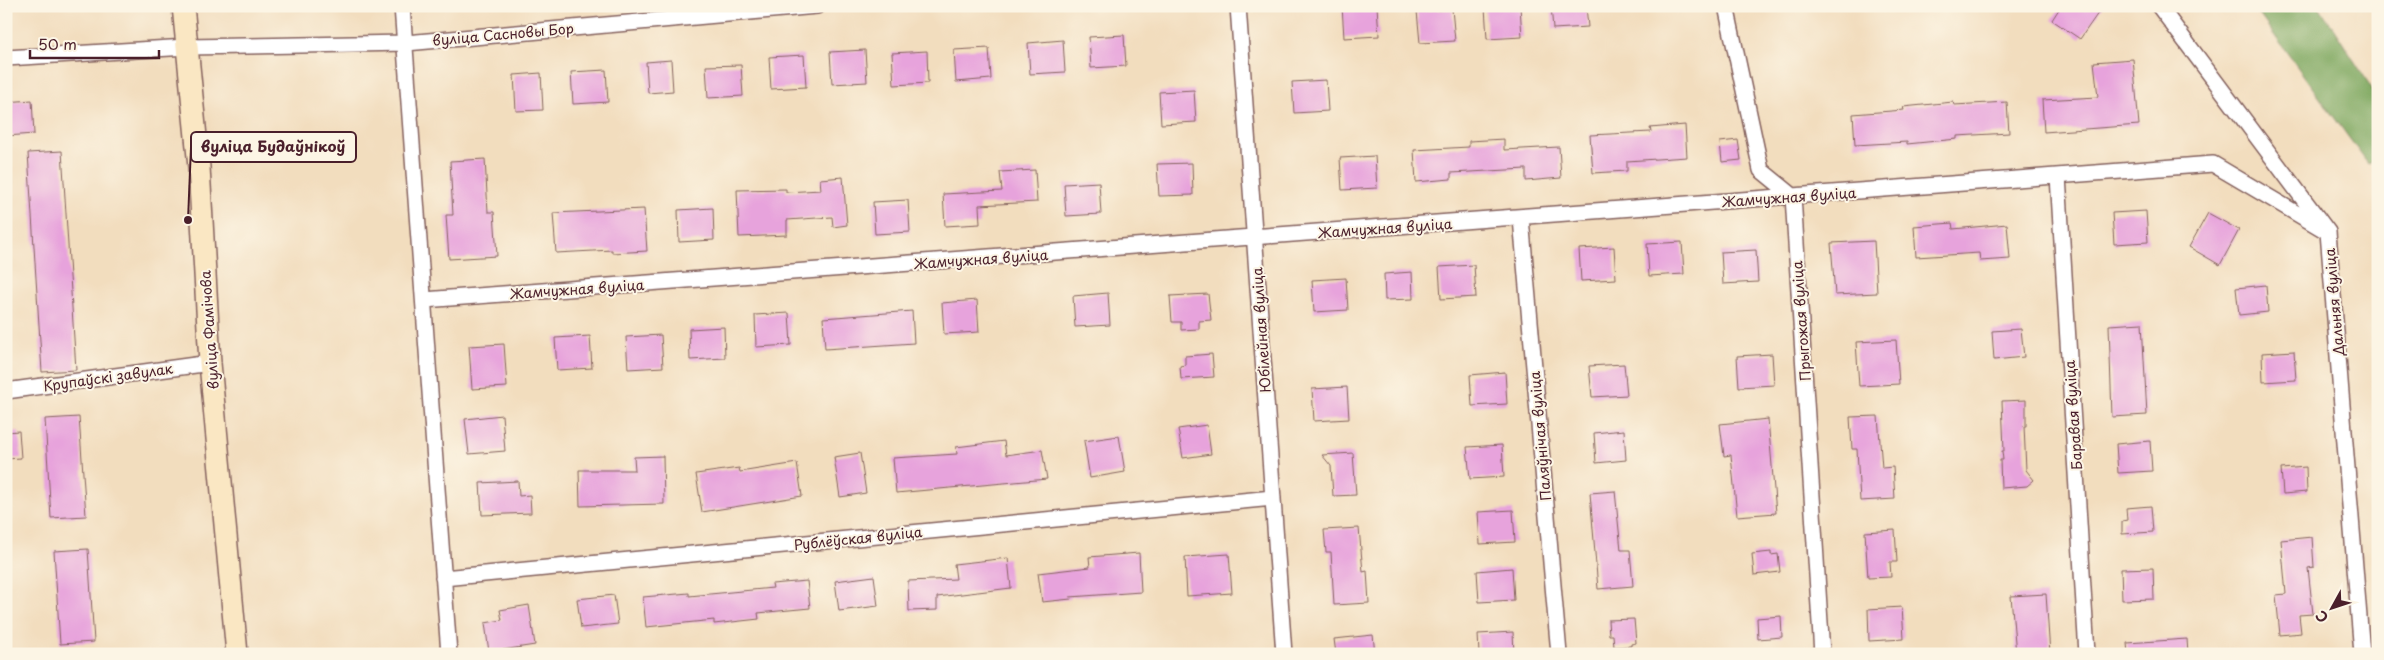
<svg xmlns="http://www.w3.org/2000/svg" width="2384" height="660" font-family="'Playpen Sans',sans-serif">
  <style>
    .forest { fill: #7fa860; stroke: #646446 }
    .building { fill: #e7a3dc }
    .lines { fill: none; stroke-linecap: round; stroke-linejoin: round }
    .street-casing { stroke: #85625e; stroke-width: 18 }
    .secondary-casing { stroke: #85625e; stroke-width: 24 }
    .street { stroke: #fff; stroke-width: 15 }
    .secondary { stroke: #fae7c3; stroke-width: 21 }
    .labels { text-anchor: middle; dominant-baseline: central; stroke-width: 4; stroke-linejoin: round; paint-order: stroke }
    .street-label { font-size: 14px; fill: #4a1f2b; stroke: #fcf5e5 }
    .leader { fill: none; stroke: #4a1f2b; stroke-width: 2 }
    .callout-dot { fill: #4a1f2b; stroke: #fcf5e5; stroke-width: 2 }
    .callout { fill: #fcf5e5; stroke: #4a1f2b; stroke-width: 2 }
    .callout-label { font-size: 15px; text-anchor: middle; font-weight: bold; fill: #4a1f2b }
  </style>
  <rect width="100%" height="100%" fill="#fcf5e5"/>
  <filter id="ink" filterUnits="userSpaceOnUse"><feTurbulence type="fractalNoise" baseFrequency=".02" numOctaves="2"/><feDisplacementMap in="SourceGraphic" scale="10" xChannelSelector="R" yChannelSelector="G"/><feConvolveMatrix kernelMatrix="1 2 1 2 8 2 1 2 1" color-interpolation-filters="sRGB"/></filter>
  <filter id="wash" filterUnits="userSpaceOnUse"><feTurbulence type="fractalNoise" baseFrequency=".0096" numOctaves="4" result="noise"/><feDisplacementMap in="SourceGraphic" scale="20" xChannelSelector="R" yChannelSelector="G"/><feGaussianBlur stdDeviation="1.12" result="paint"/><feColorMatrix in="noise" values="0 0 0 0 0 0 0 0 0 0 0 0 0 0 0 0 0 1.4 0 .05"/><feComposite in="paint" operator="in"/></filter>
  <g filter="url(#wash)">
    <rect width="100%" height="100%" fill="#f2ddbe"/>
    <path class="forest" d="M 2253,6 L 2319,6 L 2378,98 L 2378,160 L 2368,164 Z"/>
    <g id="blocks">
      <path class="building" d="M 1342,6 L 1377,6 L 1379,36 L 1344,38 Z
        M 1520,6 L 1522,37 L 1487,39 L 1485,7 Z
        M 1551,6 L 1586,6 L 1588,27 L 1553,29 Z
        M 2061,6 L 2103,6 L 2080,39 L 2052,20 Z
        M 1452,9 L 1455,41 L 1420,43 L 1417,11 Z
        M 1124,35 L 1126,66 L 1091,68 L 1089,37 Z
        M 1063,40 L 1065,72 L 1030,74 L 1028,43 Z
        M 989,48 L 991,79 L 956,82 L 954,50 Z
        M 865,50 L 867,82 L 832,84 L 830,52 Z
        M 927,51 L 928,83 L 894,85 L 892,53 Z
        M 804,55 L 806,87 L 771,89 L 769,57 Z
        M 2133,59 L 2139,125 L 2044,132 L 2042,100 L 2098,97 L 2094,62 Z
        M 671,60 L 673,91 L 648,93 L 646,62 Z
        M 741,65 L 743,96 L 708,98 L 706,66 Z
        M 606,70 L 608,102 L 573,104 L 571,72 Z
        M 541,73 L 543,110 L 516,111 L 514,75 Z
        M 1326,80 L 1328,111 L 1294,113 L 1292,82 Z
        M 1194,90 L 1196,122 L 1161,124 L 1159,92 Z
        M 32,100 L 34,134 L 6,136 L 6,102 Z
        M 1953,102 L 1954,105 L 2007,102 L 2009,133 L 1957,136 L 1957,139 L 1907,144 L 1907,142 L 1855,145 L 1853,114 L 1904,110 L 1903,107 Z
        M 1685,125 L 1687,157 L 1627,161 L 1627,171 L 1593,173 L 1590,135 L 1651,132 L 1650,128 Z
        M 1504,139 L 1504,150 L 1559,147 L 1561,178 L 1526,181 L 1526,169 L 1451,173 L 1451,179 L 1416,182 L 1414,150 L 1469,147 L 1469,141 Z
        M 1738,140 L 1741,160 L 1722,162 L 1720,142 Z
        M 62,151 L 76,370 L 42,372 L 28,153 Z
        M 1375,156 L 1377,188 L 1342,190 L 1340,158 Z
        M 485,159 L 488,212 L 494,212 L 497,256 L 449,259 L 446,215 L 453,215 L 450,161 Z
        M 1192,163 L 1193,195 L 1159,196 L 1157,164 Z
        M 1035,170 L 1037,202 L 979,205 L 980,224 L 945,226 L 943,194 L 1002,191 L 1000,172 Z
        M 843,177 L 847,225 L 833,227 L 832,217 L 787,220 L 787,235 L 739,237 L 737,190 L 786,189 L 786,192 L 821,190 L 820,179 Z
        M 1099,182 L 1101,214 L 1066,216 L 1064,184 Z
        M 908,200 L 910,232 L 875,234 L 873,202 Z
        M 713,208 L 714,240 L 679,242 L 678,210 Z
        M 644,209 L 647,251 L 612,253 L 612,250 L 556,253 L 553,213 Z
        M 2146,211 L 2148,242 L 2114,244 L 2112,213 Z
        M 2208,213 L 2239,230 L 2220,265 L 2189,247 Z
        M 1952,223 L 1953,229 L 2007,224 L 2010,259 L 1980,261 L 1979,253 L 1916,257 L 1914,226 Z
        M 1874,241 L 1877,293 L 1835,295 L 1831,243 Z
        M 1682,242 L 1684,274 L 1649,276 L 1647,244 Z
        M 1614,247 L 1616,279 L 1581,281 L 1579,249 Z
        M 1756,250 L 1758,282 L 1723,284 L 1721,252 Z
        M 1474,265 L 1476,297 L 1441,299 L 1439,267 Z
        M 1412,272 L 1413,299 L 1385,300 L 1384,274 Z
        M 1346,278 L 1348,310 L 1314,312 L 1312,280 Z
        M 2266,285 L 2268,312 L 2239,315 L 2236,288 Z
        M 1108,293 L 1110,325 L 1075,327 L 1073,296 Z
        M 1208,294 L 1211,320 L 1199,321 L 1199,329 L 1181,330 L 1181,322 L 1172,322 L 1170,296 Z
        M 977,300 L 979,332 L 944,334 L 942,303 Z
        M 912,311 L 914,343 L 825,349 L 823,318 Z
        M 789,313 L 791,345 L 756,347 L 755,315 Z
        M 2142,323 L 2147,415 L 2112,417 L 2109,325 Z
        M 724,327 L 725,358 L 690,360 L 689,329 Z
        M 2021,329 L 2024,357 L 1994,360 L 1992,331 Z
        M 661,335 L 663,367 L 628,369 L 626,337 Z
        M 590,336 L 592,368 L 557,370 L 555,338 Z
        M 1896,340 L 1899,384 L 1859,386 L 1856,342 Z
        M 504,344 L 507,387 L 472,389 L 469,346 Z
        M 2294,351 L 2296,380 L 2263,382 L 2262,353 Z
        M 1212,354 L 1214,377 L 1181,379 L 1180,366 L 1185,365 L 1185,356 Z
        M 1772,354 L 1774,385 L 1739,387 L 1737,356 Z
        M 1624,364 L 1627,395 L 1592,397 L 1589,366 Z
        M 1505,372 L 1507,404 L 1472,406 L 1470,375 Z
        M 1347,387 L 1349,419 L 1314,421 L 1312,389 Z
        M 2026,400 L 2026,426 L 2024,426 L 2026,470 L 2034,480 L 2027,486 L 2001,488 L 2000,460 L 2003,460 L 2002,451 L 2004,451 L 2002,401 Z
        M 502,415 L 505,451 L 469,454 L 465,419 Z
        M 1878,416 L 1882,468 L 1893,467 L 1895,499 L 1860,501 L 1857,449 L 1852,449 L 1850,417 Z
        M 79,417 L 86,516 L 51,518 L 45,419 Z
        M 1768,419 L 1776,513 L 1737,516 L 1731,455 L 1724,456 L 1720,424 Z
        M 1207,425 L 1211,454 L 1183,458 L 1178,429 Z
        M 1624,430 L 1626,460 L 1596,463 L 1594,433 Z
        M 19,431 L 21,458 L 6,459 L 6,432 Z
        M 1119,436 L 1125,472 L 1090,478 L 1084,441 Z
        M 1004,441 L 1006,455 L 1042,450 L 1047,479 L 896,493 L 893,458 L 957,454 L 956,447 Z
        M 2150,441 L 2152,471 L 2118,473 L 2116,444 Z
        M 1502,445 L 1504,477 L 1470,479 L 1467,447 Z
        M 860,453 L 866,493 L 840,497 L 834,457 Z
        M 1353,453 L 1356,495 L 1333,496 L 1331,466 L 1322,455 Z
        M 663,456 L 664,504 L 580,506 L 579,470 L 635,470 L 634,457 Z
        M 797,463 L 802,496 L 702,512 L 696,474 L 739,468 L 740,472 Z
        M 2306,467 L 2307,492 L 2283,494 L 2281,469 Z
        M 518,481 L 519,496 L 530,495 L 531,513 L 482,515 L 480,483 Z
        M 1615,491 L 1621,550 L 1630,550 L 1633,586 L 1598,589 L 1590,493 Z
        M 2151,506 L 2153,532 L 2122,534 L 2122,521 L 2127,520 L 2126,508 Z
        M 1513,510 L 1515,542 L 1480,544 L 1478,512 Z
        M 1359,528 L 1363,572 L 1367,571 L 1369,603 L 1334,605 L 1331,552 L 1326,552 L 1324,530 Z
        M 1895,530 L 1897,562 L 1890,562 L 1891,577 L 1868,578 L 1865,532 Z
        M 2312,537 L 2314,567 L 2308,568 L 2313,614 L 2299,615 L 2301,633 L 2280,635 L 2276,595 L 2286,594 L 2281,540 Z
        M 88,549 L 94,642 L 60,644 L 54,551 Z
        M 1771,552 L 1771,555 L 1778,554 L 1780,572 L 1754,575 L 1752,554 Z
        M 1139,553 L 1141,592 L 1070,597 L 1071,599 L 1042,602 L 1038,573 L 1090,567 L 1089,557 Z
        M 1229,554 L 1232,593 L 1187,596 L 1185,557 Z
        M 1008,558 L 1011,588 L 937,597 L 937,610 L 909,611 L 908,581 L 956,579 L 954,564 Z
        M 1512,568 L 1514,600 L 1479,602 L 1477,571 Z
        M 2153,568 L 2154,599 L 2122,600 L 2121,569 Z
        M 874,576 L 878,606 L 839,611 L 835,581 Z
        M 807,581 L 810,608 L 758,613 L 759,619 L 714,624 L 714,620 L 646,627 L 643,597 L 689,593 L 689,596 L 773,588 L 772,584 Z
        M 2046,594 L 2050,654 L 2016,654 L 2011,596 Z
        M 614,595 L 618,624 L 581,628 L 577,599 Z
        M 529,605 L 535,645 L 489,652 L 485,623 L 502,620 L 500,610 Z
        M 1902,607 L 1904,639 L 1869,641 L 1868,609 Z
        M 1781,616 L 1782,637 L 1758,639 L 1757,618 Z
        M 1634,619 L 1636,643 L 1631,644 L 1631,646 L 1614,647 L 1613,635 L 1609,635 L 1608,620 Z
        M 1513,632 L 1514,654 L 1479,654 L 1478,634 Z
        M 1373,635 L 1375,654 L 1336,654 L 1334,639 Z
        M 2187,639 L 2188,654 L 2128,654 L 2127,643 Z"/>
    </g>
  </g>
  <g filter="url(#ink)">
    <use href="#blocks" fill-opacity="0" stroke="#85625e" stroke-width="1"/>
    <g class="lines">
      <defs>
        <path id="street" d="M 402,6 L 449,654
          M 1238,6 L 1284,654
          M 1726,6 L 1761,170 L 1793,196 L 1822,654
          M 2159,6 L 2328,232 L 2362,654
          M 6,58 L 187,47 L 406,43 L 817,6
          M 2058,176 L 2087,654
          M 1521,218 L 1559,654
          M 424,300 L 2213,164 L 2328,232
          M 6,391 L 210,363
          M 443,578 L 1273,498"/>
        <path id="secondary" d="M 183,6 L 199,167 L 210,363 L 237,654"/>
      </defs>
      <use href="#street" class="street-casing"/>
      <use href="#secondary" class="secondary-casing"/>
      <use href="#street" class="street"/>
      <use href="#secondary" class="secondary"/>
    </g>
  </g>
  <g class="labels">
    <g class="street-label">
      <text transform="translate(503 34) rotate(-5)">вуліца Сасновы Бор</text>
      <text transform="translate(1789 197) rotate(-4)">Жамчужная вуліца</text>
      <text transform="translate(1385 228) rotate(-4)">Жамчужная вуліца</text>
      <text transform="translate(981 259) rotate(-4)">Жамчужная вуліца</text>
      <text transform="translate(577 289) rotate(-4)">Жамчужная вуліца</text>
      <text transform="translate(2334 302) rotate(-95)">Дальняя вуліца</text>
      <text transform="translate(1801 321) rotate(-94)">Прыгожая вуліца</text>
      <text transform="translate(209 330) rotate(-94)">вуліца Фамічова</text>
      <text transform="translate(1261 330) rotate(-94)">Юбілейная вуліца</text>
      <text transform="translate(108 377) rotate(-8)">Крупаўскі завулак</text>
      <text transform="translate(2073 415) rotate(-94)">Баравая вуліца</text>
      <text transform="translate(1540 436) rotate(-95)">Паляўнічая вуліца</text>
      <text transform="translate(858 538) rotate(-6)">Рублёўская вуліца</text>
    </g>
  </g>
  <path class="leader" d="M188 220L191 147"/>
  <circle class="callout-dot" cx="188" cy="220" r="5"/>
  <rect class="callout" x="191" y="132" width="165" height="30" rx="5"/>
  <g class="callout-label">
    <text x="273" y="152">вуліца Будаўнікоў</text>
  </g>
  <rect width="2384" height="660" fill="none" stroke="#fcf5e5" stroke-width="25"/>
  <g transform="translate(2332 608) rotate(230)" stroke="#fcf5e5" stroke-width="4" paint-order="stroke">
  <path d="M0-4L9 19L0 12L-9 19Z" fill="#4a1f2b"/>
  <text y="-8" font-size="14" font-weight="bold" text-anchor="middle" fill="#4a1f2b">С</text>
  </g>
  <path d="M30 50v8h129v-8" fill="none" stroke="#4a1f2b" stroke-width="2.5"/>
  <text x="38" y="50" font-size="15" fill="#4a1f2b" stroke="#fcf5e5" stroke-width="4" paint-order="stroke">50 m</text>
</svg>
